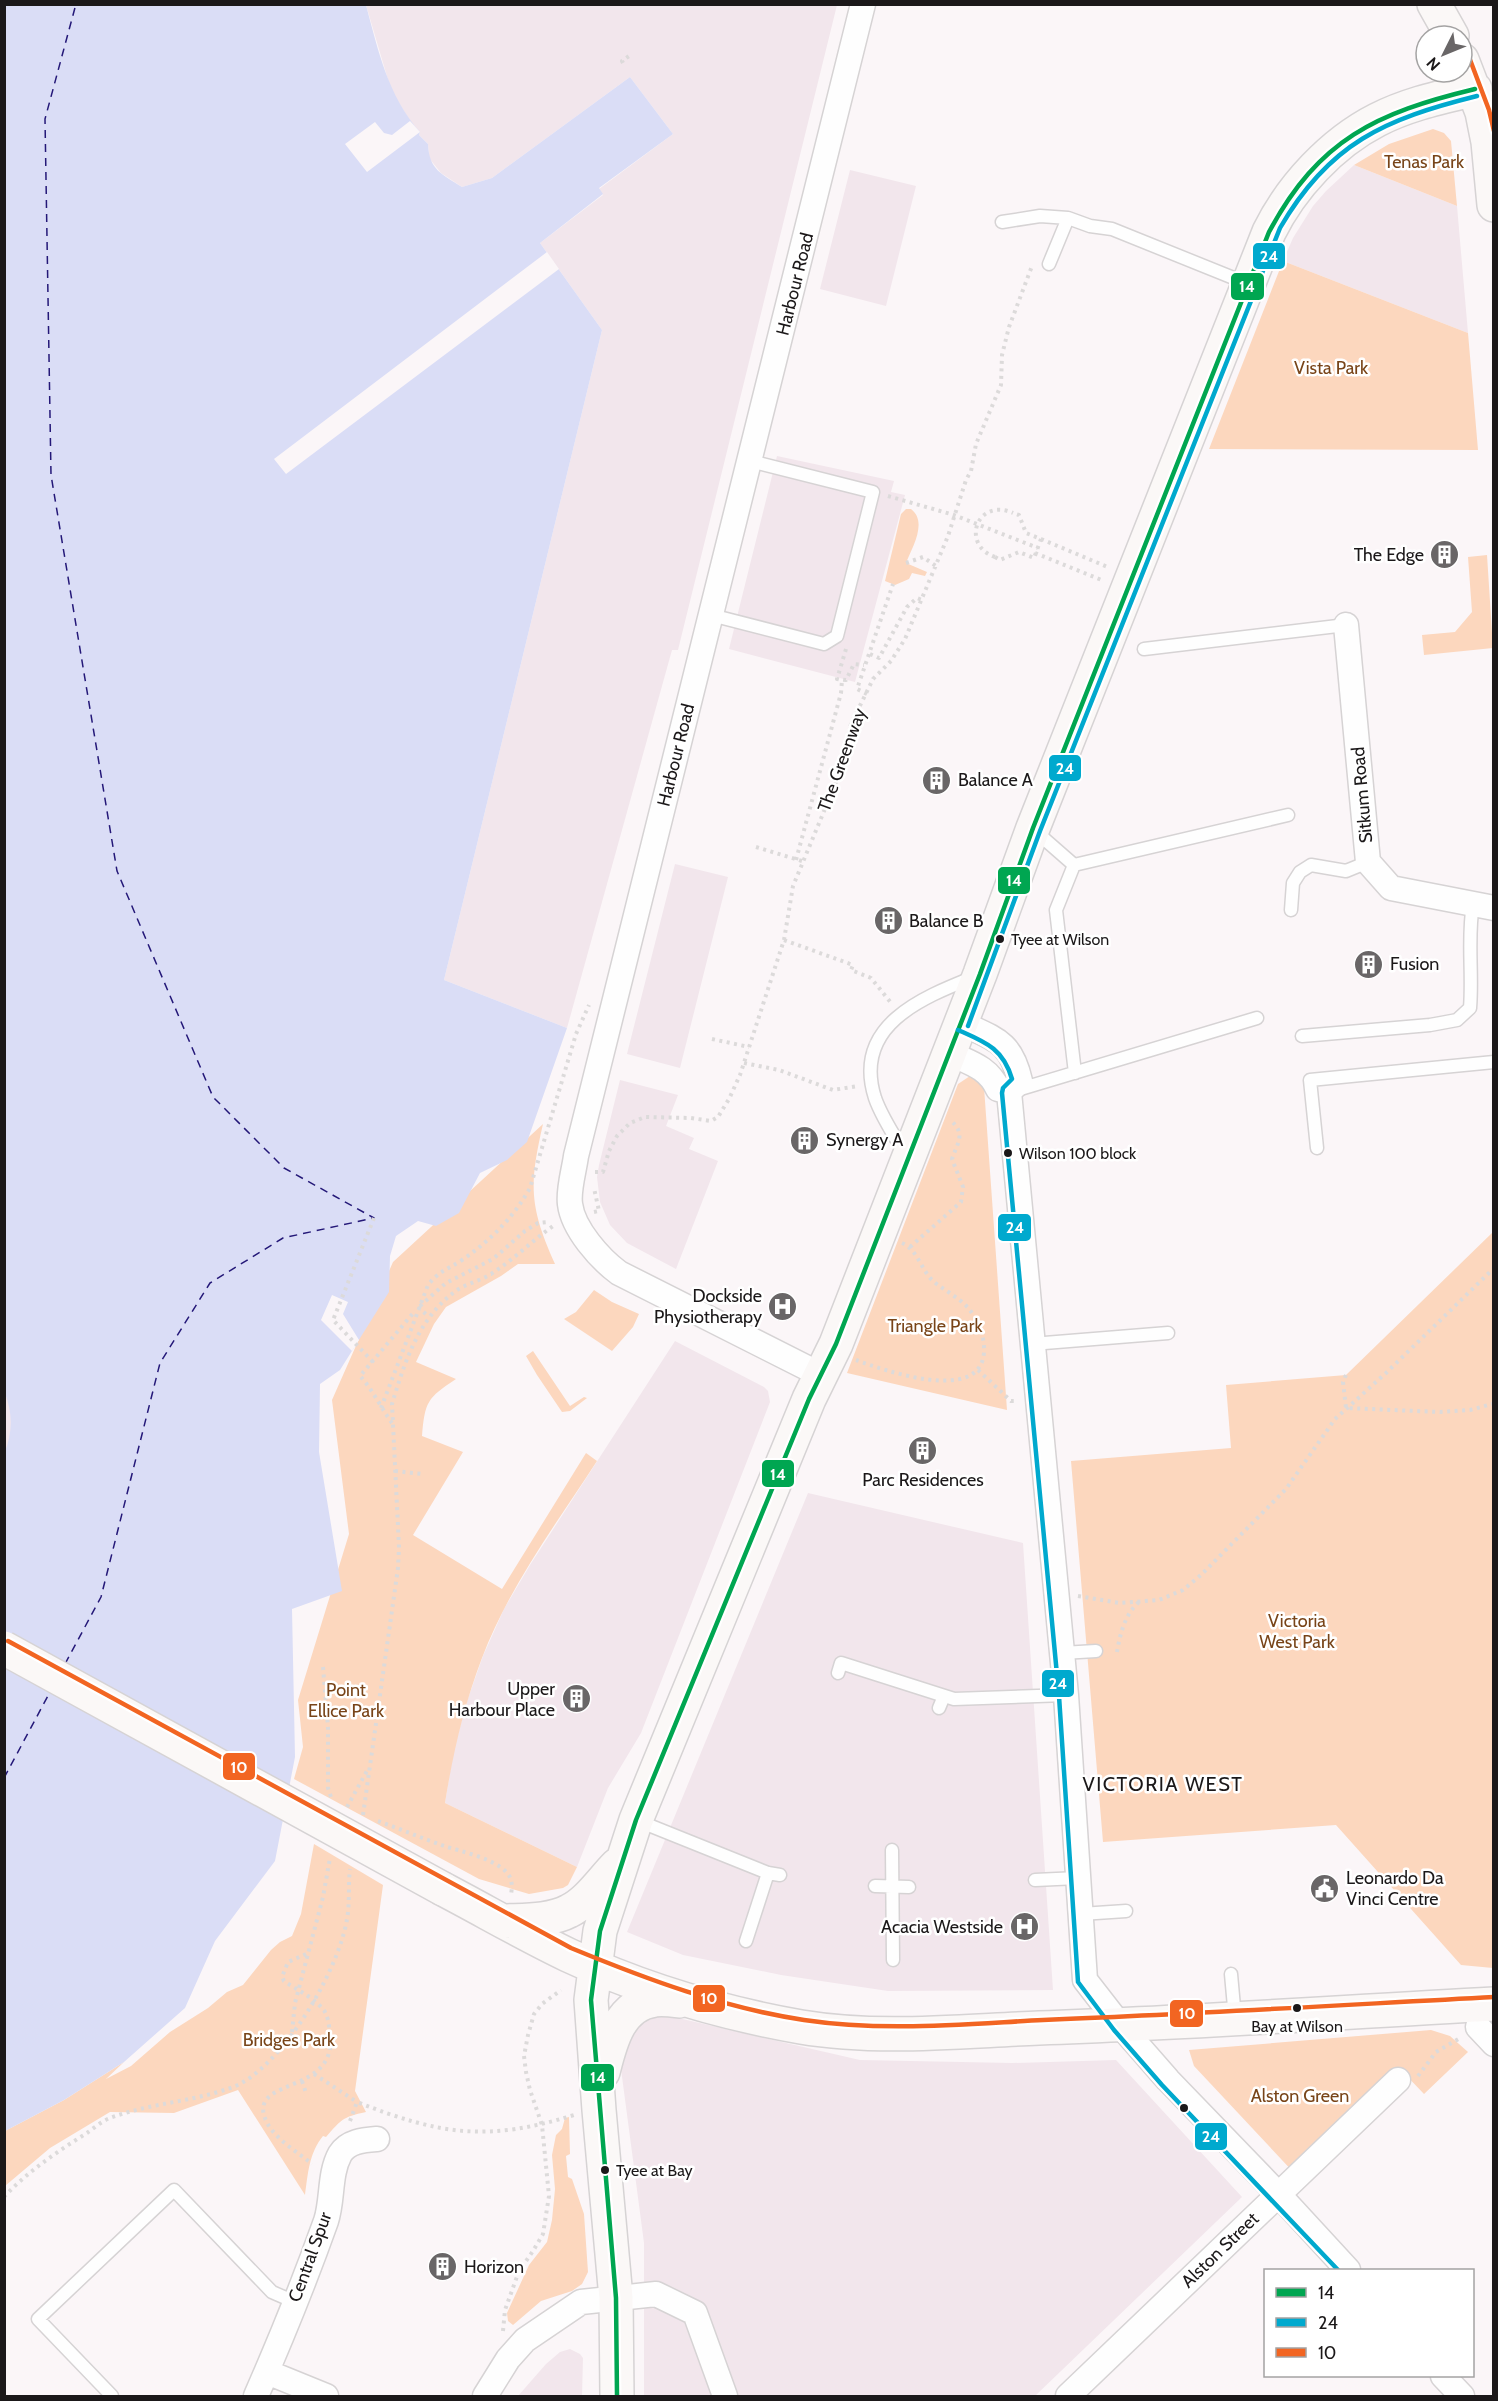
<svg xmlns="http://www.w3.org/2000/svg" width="1498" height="2401" font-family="Cabin,sans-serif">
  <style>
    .built { fill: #f2e6ec }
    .green { fill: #fcd7be }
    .water { fill: #daddf6 }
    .pier { fill: #fbf6f8 }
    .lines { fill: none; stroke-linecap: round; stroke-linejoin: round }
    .ferry { stroke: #241878; stroke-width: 1.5; stroke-dasharray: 8 6; stroke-linecap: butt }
    .lane-casing { stroke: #d6d3d4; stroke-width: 15 }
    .street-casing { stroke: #d6d3d4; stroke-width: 27 }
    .secondary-casing { stroke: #d6d3d4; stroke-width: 36 }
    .path { stroke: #dcdada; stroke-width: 4; stroke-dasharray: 3 4.5; stroke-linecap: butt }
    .lane { stroke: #fefefe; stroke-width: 12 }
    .street { stroke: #fefefe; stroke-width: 24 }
    .secondary { stroke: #fbf8f7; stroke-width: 33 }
    .secondary-bridge-casing { stroke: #d6d3d4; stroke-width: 36; stroke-linecap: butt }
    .path-bridge { stroke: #dcdada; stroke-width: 4; stroke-dasharray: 3 4.5; stroke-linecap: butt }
    .secondary-bridge { stroke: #fbf8f7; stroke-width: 33 }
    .bus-1-casing { stroke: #fff; stroke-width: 9 }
    .bus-2-casing { stroke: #fff; stroke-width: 9 }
    .bus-3-casing { stroke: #fff; stroke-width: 9 }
    .bus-1 { stroke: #00a651; stroke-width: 4.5 }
    .bus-2 { stroke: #00a9ce; stroke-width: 4.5 }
    .bus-3 { stroke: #f26522; stroke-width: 4.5 }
    .bus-dot { fill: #1b1819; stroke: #fff; stroke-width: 2 }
    .labels { text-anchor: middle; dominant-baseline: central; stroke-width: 5; stroke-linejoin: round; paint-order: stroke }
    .bus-label { font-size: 16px; fill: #1b1819; stroke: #fff; text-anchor: start }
    .park-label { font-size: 18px; fill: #784418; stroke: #fff }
    .street-label { font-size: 18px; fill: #1b1819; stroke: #fff }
    .poi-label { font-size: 18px; fill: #1b1819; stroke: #fff; text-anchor: start }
    .neighbourhood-label { font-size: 20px; letter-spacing: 1.5px; fill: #1b1819; stroke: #fff }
    .line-badge { stroke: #fff; stroke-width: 2 }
    .badge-label { font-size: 16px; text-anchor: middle; font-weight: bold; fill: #fff }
  </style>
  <rect width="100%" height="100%" fill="#fbf6f8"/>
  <path class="built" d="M 366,5 L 837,5 L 678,650 L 672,650 L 567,1028 L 444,980 L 602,330 L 540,243 L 603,195 L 599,189 L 673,134 L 630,77 L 492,178 L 462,187 L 441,173 L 429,158 L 428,144 L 419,135 L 420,132 L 410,121 L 391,90 Z
    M 1354,165 L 1457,206 L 1468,333 L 1283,261 L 1293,238 L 1313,206 L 1326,191 Z
    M 850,170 L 916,186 L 886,306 L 820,289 Z
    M 777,456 L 894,481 L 891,492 L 905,495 L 855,682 L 729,649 Z
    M 675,864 L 728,877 L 680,1068 L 627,1054 Z
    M 620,1080 L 678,1095 L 666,1126 L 694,1138 L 689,1149 L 718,1161 L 676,1269 L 627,1243 L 610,1225 L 600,1202 L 597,1177 L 599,1165 Z
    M 675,1341 L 764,1387 L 768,1391 L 770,1402 L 641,1733 L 608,1788 L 577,1867 L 445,1803 L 453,1753 L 466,1704 L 483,1656 L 504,1609 L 530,1565 Z
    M 4,1391 L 11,1408 L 11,1436 L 5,1454 Z
    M 808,1493 L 1023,1543 L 1053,1990 L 888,1991 L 781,1975 L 683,1955 L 627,1932 Z
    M 665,2015 L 860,2060 L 1012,2063 L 1116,2060 L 1242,2197 L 1035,2396 L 644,2396 L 644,2243 L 619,2054 L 632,2018 Z
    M 570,2349 L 580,2354 L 583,2358 L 582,2396 L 518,2396 L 546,2364 L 560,2352 Z"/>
  <path class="green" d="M 1433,129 L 1444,133 L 1451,141 L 1457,206 L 1354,165 L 1389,144 Z
    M 1283,261 L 1468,333 L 1478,450 L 1209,449 Z
    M 906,509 L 911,509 C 928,522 912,548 906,563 L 927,572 L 925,576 L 912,573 L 909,579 L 895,585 L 885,581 L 901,514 Z
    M 1487,555 L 1493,648 L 1424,655 L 1422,635 L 1455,632 L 1472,612 L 1468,557 Z
    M 970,1076 L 974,1077 L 984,1087 L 1007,1410 L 847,1373 L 958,1084 Z
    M 543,1124 C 529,1185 529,1206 555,1264 L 518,1264 L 501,1276 L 446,1307 L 434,1324 L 416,1362 L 456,1379 C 427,1398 425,1402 422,1436 L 463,1452 L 413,1535 L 502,1589 L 586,1453 L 597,1461 C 556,1524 509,1587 482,1658 C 464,1705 453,1753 445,1803 L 577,1867 L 568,1885 L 563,1888 L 529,1894 L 479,1879 L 294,1779 L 303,1747 L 298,1700 L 349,1534 L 332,1400 L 393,1262 Z
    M 1493,1232 L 1493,1968 L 1461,1965 L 1336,1825 L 1103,1842 L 1071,1461 L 1231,1448 L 1226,1385 L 1346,1375 Z
    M 594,1290 L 612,1302 L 639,1314 L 633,1327 L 612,1351 L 564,1319 L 576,1312 Z
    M 533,1351 L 570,1406 L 584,1397 L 587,1398 L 570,1411 L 562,1412 L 537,1375 L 526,1356 Z
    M 314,1844 L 383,1885 L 355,2091 L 366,2112 C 342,2117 341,2120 326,2137 L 323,2136 C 309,2153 308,2174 305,2195 L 238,2090 L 174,2113 L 110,2112 L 50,2148 L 5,2186 L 5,2131 L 64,2100 L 124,2062 L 106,2079 L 131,2066 L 170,2032 L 208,2008 L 227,1992 L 243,1985 L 271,1950 L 280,1942 L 292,1936 L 301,1914 Z
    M 1431,2030 L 1450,2036 L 1468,2052 L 1424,2094 L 1402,2071 L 1296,2175 L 1194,2066 L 1189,2050 Z
    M 569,2117 L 570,2154 L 566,2156 L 568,2177 L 572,2179 L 584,2214 L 588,2272 L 582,2284 L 572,2291 L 541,2301 L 513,2325 L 508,2321 L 507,2313 L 529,2265 L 547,2242 L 552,2220 L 555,2189 L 552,2155 L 556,2135 L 562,2129 L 565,2118 Z"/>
  <path class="water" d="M 5,5 L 366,5 C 378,50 388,96 420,132 L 419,135 L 428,144 C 429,170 442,174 462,187 L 492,178 L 630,77 L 673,134 L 599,188 L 603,194 L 540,243 L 602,330 L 444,980 L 567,1028 L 527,1142 L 507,1160 L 480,1173 L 459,1213 L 436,1226 L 418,1221 L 396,1236 L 390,1256 L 389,1292 L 340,1370 L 320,1384 L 319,1452 L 342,1591 L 292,1609 L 295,1757 L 275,1861 L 215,1941 L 185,2008 L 124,2062 L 64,2100 L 5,2131 L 4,1454 C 13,1432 13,1413 4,1391 Z"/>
  <path class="pier" d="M 410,121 L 420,132 L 367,172 L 345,144 L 375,122 L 384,133 L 392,135 Z
    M 547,252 L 559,269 L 286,474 L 274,459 Z
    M 332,1295 L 348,1302 L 343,1314 L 359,1340 L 352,1351 L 321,1320 Z"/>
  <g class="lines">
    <path class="ferry" d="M 65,1664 L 101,1597 L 160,1363 L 210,1283 L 283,1238 L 374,1218 L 284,1168 L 213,1097 L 117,871 L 51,475 L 45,119 L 76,4
      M 4,1778 L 50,1692"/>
    <defs>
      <path id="lane" d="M 1002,222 L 1040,216 L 1068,218 L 1090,226 L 1112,229 L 1246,283
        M 1049,264 L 1068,218
        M 711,615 L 824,644 L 837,636 L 873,492 L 750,461
        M 1144,649 L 1346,625
        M 1034,830 L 1074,865
        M 1074,865 L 1288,815
        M 1074,865 L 1056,910 L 1075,1073
        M 1291,910 L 1293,883 L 1300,872 L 1311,865 L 1346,871 L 1368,862
        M 1302,1036 L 1430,1025 L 1457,1020 L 1470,1008 C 1473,973 1467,939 1473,904
        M 1017,1090 L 1257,1018
        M 1317,1148 L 1310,1080 L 1494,1062
        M 906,1155 C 895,1137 882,1118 875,1098 C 852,1026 921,998 974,977
        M 1032,1344 L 1168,1333
        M 1062,1653 L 1096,1651
        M 838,1673 L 841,1663 L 954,1699 L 1066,1695
        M 939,1708 L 944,1696
        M 636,1820 L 768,1873 L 780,1875
        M 892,1850 L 893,1960
        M 1035,1880 L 1078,1878
        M 875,1886 L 909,1887
        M 1081,1914 L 1126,1911
        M 746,1941 L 768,1873
        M 1231,1974 L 1235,2018
        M 112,2396 L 38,2319 L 174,2190 L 272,2292 L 295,2302"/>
      <path id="street" d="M 1346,625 L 1368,862 L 1391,888 L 1494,908
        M 961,1023 C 995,1039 1011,1041 1020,1081 L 1009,1092 L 1066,1695 L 1085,1980 L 1120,2025 L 1168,2080 L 1278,2194 L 1348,2270
        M 949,1053 C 970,1063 988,1067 998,1089 L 1009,1092
        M 821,1375 L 619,1273 C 600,1259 573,1229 570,1204 C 568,1190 574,1171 576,1156 L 863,4
        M 1478,2027 L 1494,2044
        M 267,2372 L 326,2396
        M 1443,2376 L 1462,2396
        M 256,2396 C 281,2339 305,2280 326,2221 C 333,2200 329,2174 340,2154 C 348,2141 364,2140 377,2139
        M 485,2396 L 508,2359 L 525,2340 L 581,2302 L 656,2294 L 695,2313 L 725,2396
        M 1068,2396 L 1398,2080"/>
      <path id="secondary" d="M 1434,4 L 1452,36
        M 1462,60 L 1482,112 L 1488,142 L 1494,205
        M 443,1889 C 485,1911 526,1935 568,1955 C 641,1989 722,2013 801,2027 C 878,2040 961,2031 1039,2028 C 1190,2023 1342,2012 1494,2004
        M 504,1921 C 525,1920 550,1921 569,1911 C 588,1902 602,1880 617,1865
        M 603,2072 C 610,2044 619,2004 655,2000 C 662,1999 671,2000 679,2001
        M 617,2396 L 616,2298 L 599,2110 L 591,2000 L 600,1931 L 636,1820 L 809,1399 L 836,1344 L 980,974 L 1033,828 L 1269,232 C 1291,187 1332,143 1377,120 C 1408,104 1442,97 1475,89"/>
    </defs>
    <use href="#lane" class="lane-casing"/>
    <use href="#street" class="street-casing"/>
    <use href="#secondary" class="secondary-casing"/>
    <path class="path" d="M 623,63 L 622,61 L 632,54
      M 888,496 L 954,515 L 1038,548
      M 1041,539 L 1110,568
      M 1035,553 L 1104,581
      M 995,557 L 1000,560 L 1019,552 L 1034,558 L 1041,539 L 1026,533 L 1019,515 L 1013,513
      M 906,563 L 923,557 L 936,566
      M 846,649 L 837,679 L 846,680 L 854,664 L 864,665
      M 870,654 L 879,658 L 907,607 L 917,598 L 922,600
      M 867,694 L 857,689 L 893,584
      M 756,847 L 802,861
      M 796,860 L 841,693 L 842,680
      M 784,940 L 853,965 L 851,970 L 871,978 L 892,1004
      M 712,1039 L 749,1047
      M 744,1063 L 779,1070 L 833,1090 L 858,1086
      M 595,1172 L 603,1172 L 609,1151 L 617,1136 L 630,1123 L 645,1117 L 691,1118 L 711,1121 L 718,1117 L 729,1099 L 740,1075 L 784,940 L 793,886 L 839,775 L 851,724 L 873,679 L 891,661 L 905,639 L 948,536 L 966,480 L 971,471 L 976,444 L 1001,385 L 1002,355 L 1009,327 L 1032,266
      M 594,1212 L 599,1211 L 594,1188
      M 910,1247 L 961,1202 L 963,1187 L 952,1159 C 957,1143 967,1134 950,1120
      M 420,1306 L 446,1283 L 493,1259 L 525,1231 L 538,1223 L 548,1222
      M 418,1307 L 429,1317
      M 961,1326 L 980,1329
      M 856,1360 C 883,1370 981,1405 984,1352 C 985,1337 978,1320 969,1309 C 959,1297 945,1291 933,1281 C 921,1270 918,1250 902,1243
      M 373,1362 L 333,1320 L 374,1218
      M 978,1370 L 1011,1401 L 1018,1401
      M 1346,1375 L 1343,1382 L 1346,1408 L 1440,1412 L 1470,1410 L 1492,1404
      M 381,1408 L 428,1285 C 440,1270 447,1270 462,1260 C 491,1240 513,1218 530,1188 L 576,1034 L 589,1005
      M 392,1423 C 381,1408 373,1390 360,1376 L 415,1311
      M 395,1471 L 422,1474
      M 1078,1596 L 1120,1603 L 1159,1600 L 1183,1590 L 1201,1575 L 1286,1489 L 1335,1419 L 1386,1373 L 1494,1268
      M 1117,1652 C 1120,1634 1125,1614 1139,1602
      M 323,1667 L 328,1727 L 328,1788 L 331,1797
      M 347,1807 L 368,1769
      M 363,1815 L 398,1568 L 399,1547 L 392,1404 C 405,1361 419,1317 457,1290 C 468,1283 480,1281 491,1274 C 513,1260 532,1241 553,1226
      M 378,1821 C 400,1829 422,1838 444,1846 C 460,1851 496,1859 507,1873 C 513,1879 512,1888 511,1895
      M 306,1954 L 288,1962 L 282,1977 L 284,1981 C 297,1990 311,1996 322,2008 C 328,2014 329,2025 330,2034 C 338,2093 254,2078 264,2115 C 270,2137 297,2151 312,2164
      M 292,2032 L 295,2003 L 323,1897 L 330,1858
      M 314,2074 L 357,2102
      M 1418,2076 L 1436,2052 L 1460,2038
      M 302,2081 L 306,2093
      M 350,2121 L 357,2102 C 441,2135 487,2142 574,2115
      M 4,2197 C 27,2172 58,2151 87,2133 C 94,2128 102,2121 110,2118 C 150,2103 193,2102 233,2087 C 282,2068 339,1970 347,1919 C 350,1903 348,1886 350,1869
      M 503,2331 L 505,2310 L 519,2271 L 533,2251 L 543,2234 L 549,2196 L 542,2125 L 530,2090 L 526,2072 L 524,2056 L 528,2035 L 534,2014 L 542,2004 L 561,1990"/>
    <use href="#lane" class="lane"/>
    <use href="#street" class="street"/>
    <use href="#secondary" class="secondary"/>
    <defs>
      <path id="secondary-bridge" d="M 4,1648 L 443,1889"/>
    </defs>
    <use href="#secondary-bridge" class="secondary-bridge-casing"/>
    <path class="path-bridge" d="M 995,557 C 960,545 977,497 1013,513"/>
    <use href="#secondary-bridge" class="secondary-bridge"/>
    <defs>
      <path id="bus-1" d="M 617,2396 L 616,2298 L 591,2000 L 600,1931 L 636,1820 L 809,1399 L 836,1344 L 980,974 L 1033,828 L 1269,232 C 1319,139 1376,113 1475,89"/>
      <path id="bus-2" d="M 968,1026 L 1040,831 L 1280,228 C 1329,143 1385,119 1477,96
        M 958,1030 C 985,1042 1003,1048 1012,1079 L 1003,1088 L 1002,1093 L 1059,1696 L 1078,1982 L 1114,2030 L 1162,2085 L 1338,2270"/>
      <path id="bus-3" d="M 1469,57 L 1489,110 L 1494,131
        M 8,1641 L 571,1948 C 646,1979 724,2008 804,2020 C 884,2032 964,2024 1043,2020 C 1193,2014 1343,2005 1494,1997"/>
    </defs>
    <use href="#bus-1" class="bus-1-casing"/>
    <use href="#bus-2" class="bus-2-casing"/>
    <use href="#bus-3" class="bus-3-casing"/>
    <use href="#bus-1" class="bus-1"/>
    <use href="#bus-2" class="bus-2"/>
    <use href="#bus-3" class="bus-3"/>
  </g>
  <defs>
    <symbol id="building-disc" viewBox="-11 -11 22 22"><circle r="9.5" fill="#696667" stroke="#fff"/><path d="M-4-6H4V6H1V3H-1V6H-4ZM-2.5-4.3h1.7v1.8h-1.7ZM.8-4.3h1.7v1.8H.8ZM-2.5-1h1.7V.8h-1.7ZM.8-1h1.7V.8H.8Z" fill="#fff"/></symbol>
    <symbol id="hospital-disc" viewBox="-11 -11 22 22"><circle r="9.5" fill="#696667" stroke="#fff"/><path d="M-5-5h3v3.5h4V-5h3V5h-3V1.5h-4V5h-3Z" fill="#fff"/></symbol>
    <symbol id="civic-disc" viewBox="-11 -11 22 22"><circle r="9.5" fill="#696667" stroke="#fff"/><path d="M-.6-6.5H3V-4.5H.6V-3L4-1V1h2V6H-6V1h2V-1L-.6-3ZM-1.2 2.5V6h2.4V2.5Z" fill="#fff"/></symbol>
  </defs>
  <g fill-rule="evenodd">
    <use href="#building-disc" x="1428" y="538" width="33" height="33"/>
    <use href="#building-disc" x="920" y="764" width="33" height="33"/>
    <use href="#building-disc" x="872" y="904" width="33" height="33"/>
    <use href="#building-disc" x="1352" y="948" width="33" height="33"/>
    <use href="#building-disc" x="788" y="1124" width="33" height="33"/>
    <use href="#hospital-disc" x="766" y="1290" width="33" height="33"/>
    <use href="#building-disc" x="906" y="1434" width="33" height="33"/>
    <use href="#building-disc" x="560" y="1682" width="33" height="33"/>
    <use href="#civic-disc" x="1308" y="1872" width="33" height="33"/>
    <use href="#hospital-disc" x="1008" y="1910" width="33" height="33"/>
    <use href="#building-disc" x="426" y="2250" width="33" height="33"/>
  </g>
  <g class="bus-dot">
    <circle cx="1000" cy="939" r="5"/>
    <circle cx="1008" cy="1153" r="5"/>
    <circle cx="1297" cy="2008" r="5"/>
    <circle cx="1184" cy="2108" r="5"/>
    <circle cx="605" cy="2170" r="5"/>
  </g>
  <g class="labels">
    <g class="bus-label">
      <text x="1011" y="939">Tyee at Wilson</text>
      <text x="1019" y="1153">Wilson 100 block</text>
      <text x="1297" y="2026" text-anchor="middle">Bay at Wilson</text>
      <text x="616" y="2170">Tyee at Bay</text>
    </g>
    <g class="park-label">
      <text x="1424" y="162">Tenas Park</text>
      <text x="1331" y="368">Vista Park</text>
      <text x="935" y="1326">Triangle Park</text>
      <text x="1297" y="1621">Victoria<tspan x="1297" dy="21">West Park</tspan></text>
      <text x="346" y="1690">Point<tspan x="346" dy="21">Ellice Park</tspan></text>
      <text x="289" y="2040">Bridges Park</text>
      <text x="1300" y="2096">Alston Green</text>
    </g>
    <g class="street-label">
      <text transform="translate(795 284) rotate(-76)">Harbour Road</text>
      <text transform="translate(676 755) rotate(-76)">Harbour Road</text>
      <text transform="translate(842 760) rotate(-70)">The Greenway</text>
      <text transform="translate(1362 795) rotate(-95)">Sitkum Road</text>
      <text transform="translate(1220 2250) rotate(-44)">Alston Street</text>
      <text transform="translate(310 2257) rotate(-70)">Central Spur</text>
    </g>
    <g class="poi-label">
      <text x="1424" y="555" text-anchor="end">The Edge</text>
      <text x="958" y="780">Balance A</text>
      <text x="909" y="921">Balance B</text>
      <text x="1390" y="964">Fusion</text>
      <text x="826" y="1140">Synergy A</text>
      <text x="762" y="1296" text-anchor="end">Dockside<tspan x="762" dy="21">Physiotherapy</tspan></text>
      <text x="923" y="1480" text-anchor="middle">Parc Residences</text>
      <text x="555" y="1689" text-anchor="end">Upper<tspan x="555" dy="21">Harbour Place</tspan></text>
      <text x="1346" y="1878">Leonardo Da<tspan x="1346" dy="21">Vinci Centre</tspan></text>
      <text x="1003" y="1927" text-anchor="end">Acacia Westside</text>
      <text x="464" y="2267">Horizon</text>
    </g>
    <g class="neighbourhood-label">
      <text x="1163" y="1784">VICTORIA WEST</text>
    </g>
  </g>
  <g class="line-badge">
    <rect x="1252" y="242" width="34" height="28" rx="6" fill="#00a9ce"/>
    <rect x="1230" y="272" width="35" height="29" rx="6" fill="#00a651"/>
    <rect x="1048" y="754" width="34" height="28" rx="6" fill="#00a9ce"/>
    <rect x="997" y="866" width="34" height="29" rx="6" fill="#00a651"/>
    <rect x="997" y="1213" width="35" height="29" rx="6" fill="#00a9ce"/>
    <rect x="761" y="1459" width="34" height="29" rx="6" fill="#00a651"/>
    <rect x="1041" y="1669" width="34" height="29" rx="6" fill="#00a9ce"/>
    <rect x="222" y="1752" width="34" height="29" rx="6" fill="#f26522"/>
    <rect x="692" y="1984" width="34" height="29" rx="6" fill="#f26522"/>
    <rect x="1169" y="1999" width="35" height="29" rx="6" fill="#f26522"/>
    <rect x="580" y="2063" width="35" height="29" rx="6" fill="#00a651"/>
    <rect x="1194" y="2122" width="34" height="29" rx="6" fill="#00a9ce"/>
  </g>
  <g class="badge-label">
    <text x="1269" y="262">24</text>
    <text x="1247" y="292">14</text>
    <text x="1065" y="774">24</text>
    <text x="1014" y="886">14</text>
    <text x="1015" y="1233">24</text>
    <text x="778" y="1480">14</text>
    <text x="1058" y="1689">24</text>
    <text x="239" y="1773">10</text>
    <text x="709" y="2004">10</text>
    <text x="1187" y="2019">10</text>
    <text x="598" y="2083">14</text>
    <text x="1211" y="2142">24</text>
  </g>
  <rect width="1498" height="2401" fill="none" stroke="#1b1819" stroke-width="12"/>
  <rect x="1264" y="2269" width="210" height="108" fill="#ffffff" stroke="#a4a3a3" stroke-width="1.5"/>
  <rect x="1276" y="2288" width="30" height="9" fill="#00a651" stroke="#a4a3a3" stroke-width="1.5"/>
  <text x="1318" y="2299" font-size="18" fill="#1b1819">14</text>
  <rect x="1276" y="2318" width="30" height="9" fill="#00a9ce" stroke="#a4a3a3" stroke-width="1.5"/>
  <text x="1318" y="2329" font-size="18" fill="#1b1819">24</text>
  <rect x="1276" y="2348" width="30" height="9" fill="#f26522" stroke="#a4a3a3" stroke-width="1.5"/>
  <text x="1318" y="2359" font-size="18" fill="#1b1819">10</text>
  <g transform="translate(1444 54) rotate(227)"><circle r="28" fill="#ffffff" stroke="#a4a3a3" stroke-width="1.5"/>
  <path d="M0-4.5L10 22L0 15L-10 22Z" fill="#696667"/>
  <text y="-9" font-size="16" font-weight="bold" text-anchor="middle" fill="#1b1819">N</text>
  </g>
</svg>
